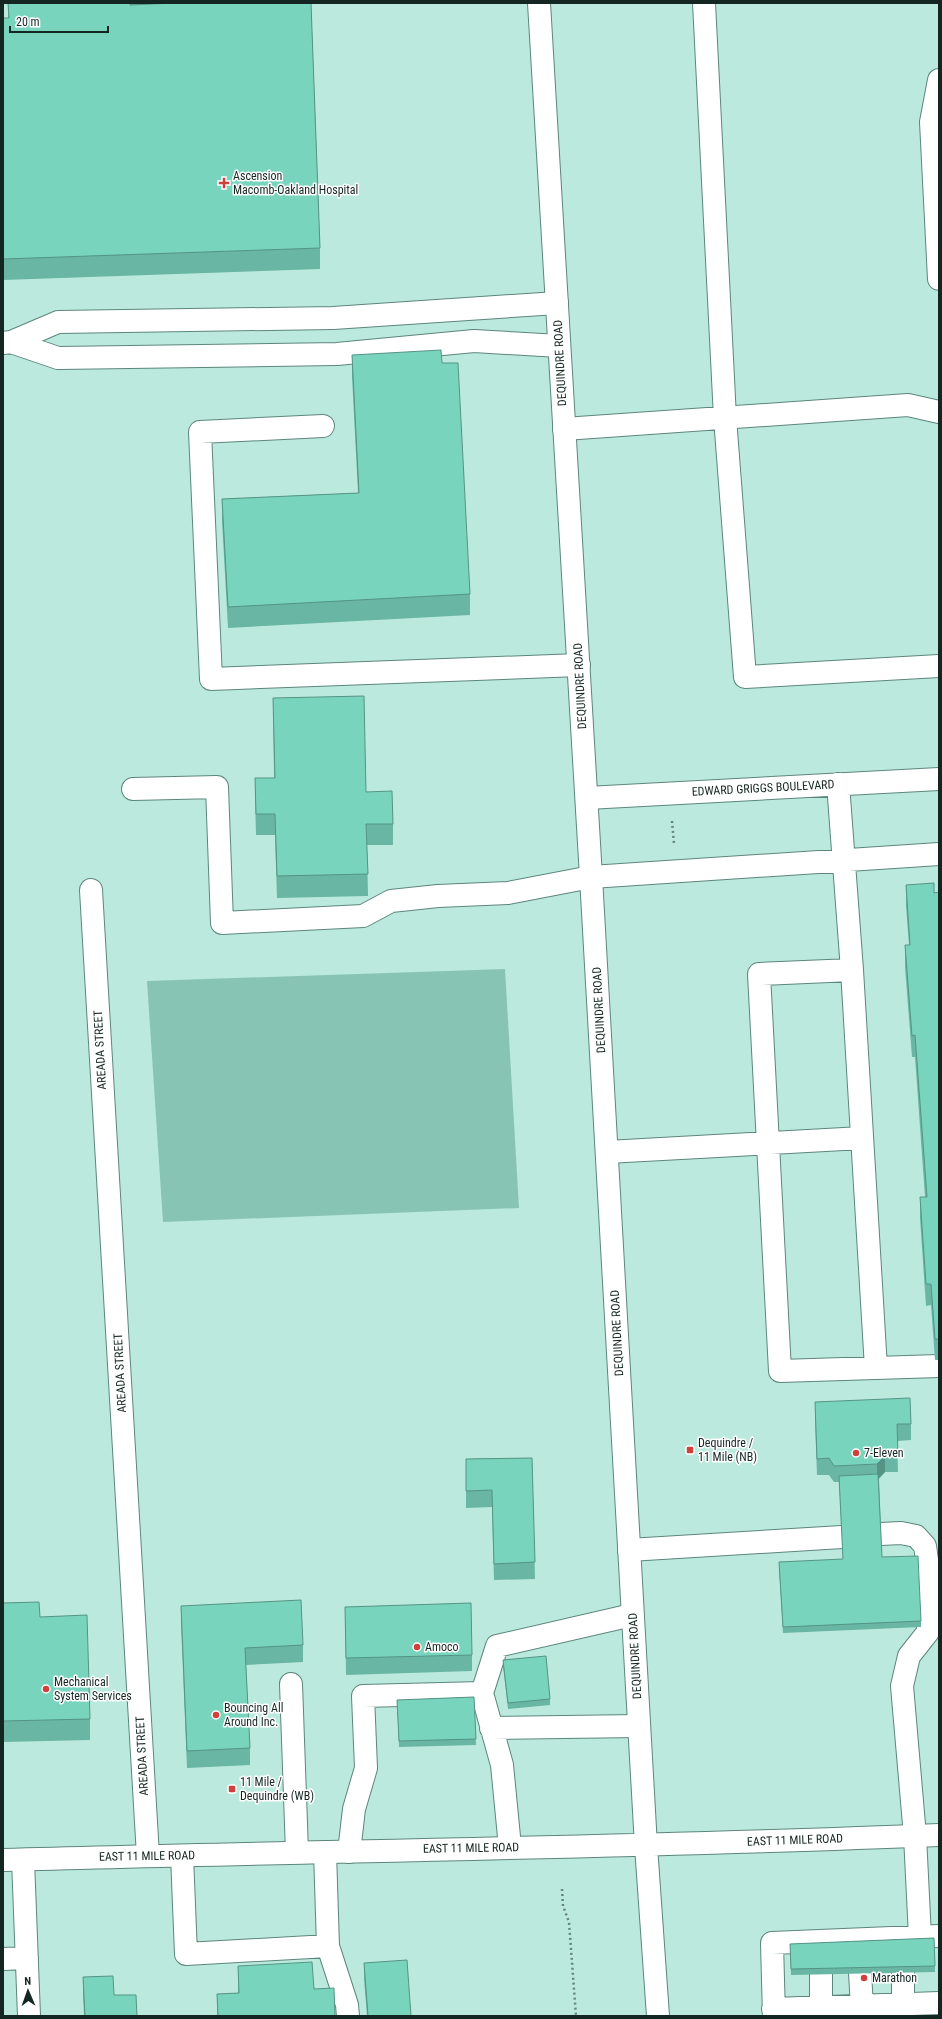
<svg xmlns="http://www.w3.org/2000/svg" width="942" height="2019" font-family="'Roboto Condensed',sans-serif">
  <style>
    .grass { fill: #88c4b4 }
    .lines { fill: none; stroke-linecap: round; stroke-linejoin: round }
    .minor-casing { stroke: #5c867c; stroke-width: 24 }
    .major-casing { stroke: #5c867c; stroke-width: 24 }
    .path { stroke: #65847c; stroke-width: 2.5; stroke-dasharray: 2 3; stroke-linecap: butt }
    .minor { stroke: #fff; stroke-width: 22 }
    .major { stroke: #fff; stroke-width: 22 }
    .wall { fill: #68b6a3 }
    .shaded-wall { fill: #559485 }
    .building { fill: #79d4be; stroke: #559485 }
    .poi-dot { fill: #d0413b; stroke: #fff; stroke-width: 1.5 }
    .labels { text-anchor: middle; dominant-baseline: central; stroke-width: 3; stroke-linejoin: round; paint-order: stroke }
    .poi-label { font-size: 12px; fill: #142622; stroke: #fff; text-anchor: start }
    .street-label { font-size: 12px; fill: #142622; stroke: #fff }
  </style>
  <rect width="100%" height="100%" fill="#bce9dd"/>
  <path class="grass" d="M 505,969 L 519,1208 L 163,1222 L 147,981 Z"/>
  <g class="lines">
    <defs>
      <path id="minor" d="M 704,3 L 725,418 L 745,677 L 939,666
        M 939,80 L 931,122 L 939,279
        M 11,342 L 58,322 L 333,318 L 557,303
        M 3,343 L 11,342 L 58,358 L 337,354 L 474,341 L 559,346
        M 323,426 L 200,432 L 211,679 L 579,665
        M 564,429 L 908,405 L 939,412
        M 838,784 L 852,970 L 876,1368
        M 133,789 L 217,787 L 222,923 L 363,916 L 391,901 L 438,896 L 508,893 L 591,877 L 939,854
        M 587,798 L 939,779
        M 91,890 L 148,1856
        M 852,970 L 759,974 L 780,1371 L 939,1366
        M 607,1152 L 862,1138
        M 881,1534 L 901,1533 L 916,1536 L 925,1546 L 927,1560 L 928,1632 L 909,1656 L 902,1686 L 915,1836 L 920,1937
        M 629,1550 L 842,1537
        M 291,1684 L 297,1852
        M 482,1693 L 497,1646 L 632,1615
        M 491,1728 L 639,1726
        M 349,1852 L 354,1809 L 366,1768 L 363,1696 L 482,1693 L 502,1765 L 510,1847
        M 182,1856 L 186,1954 L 328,1946 L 325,1852
        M 23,1860 L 29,2016
        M 328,1946 L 347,2005 L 348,2016
        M 3,1959 L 27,1958
        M 903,1972 L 903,2005
        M 860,1973 L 862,2007
        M 821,1974 L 821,2008
        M 773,2009 L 939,2003
        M 774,2016 L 772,1943 L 939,1936"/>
      <path id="major" d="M 539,3 L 591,877 L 646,1846 L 658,2016
        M 3,1860 C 315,1851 627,1848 939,1835"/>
    </defs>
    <use href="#minor" class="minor-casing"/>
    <use href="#major" class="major-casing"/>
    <path class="path" d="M 672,821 L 674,844
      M 562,1889 L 563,1906 L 569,1922 L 576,2016"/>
    <use href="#minor" class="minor"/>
    <use href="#major" class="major"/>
  </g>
  <path class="wall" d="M 8,3 L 311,3 L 320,248 L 320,269 L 3,280 L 3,18 L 8,18 Z
    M 352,355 L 442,363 L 470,594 L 470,615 L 228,628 L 222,521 L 222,499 L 358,493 L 352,376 Z
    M 273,698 L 366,792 L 393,824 L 393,845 L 367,845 L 368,896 L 277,898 L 275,835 L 256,835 L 255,799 L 255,778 L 274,778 Z
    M 906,885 L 934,893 L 939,892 L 939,1360 L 935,1360 L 931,1305 L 926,1306 L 920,1218 L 920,1197 L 925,1197 L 915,1057 L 912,1057 L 905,967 L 905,945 L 909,945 L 906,906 Z
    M 815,1402 L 911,1424 L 911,1440 L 897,1441 L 898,1472 L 885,1472 L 879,1479 L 882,1557 L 921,1621 L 921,1627 L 783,1633 L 779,1568 L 843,1559 L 839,1482 L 834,1482 L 829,1475 L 817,1475 L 815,1419 Z
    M 532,1458 L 535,1579 L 494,1580 L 492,1507 L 466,1508 L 466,1459 Z
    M 3,1603 L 40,1617 L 90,1719 L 90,1740 L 3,1742 Z
    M 181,1606 L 303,1645 L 303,1662 L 246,1665 L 250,1748 L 250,1765 L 187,1768 L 181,1623 Z
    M 345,1607 L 472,1655 L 472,1671 L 346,1675 Z
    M 503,1660 L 550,1699 L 550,1705 L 508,1709 L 503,1666 Z
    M 474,1697 L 476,1745 L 399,1747 L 397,1700 Z
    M 934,1938 L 935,1972 L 791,1975 L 790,1944 Z
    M 364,1963 L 411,2016 L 367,2016 L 364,1979 Z
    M 238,1966 L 314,1989 L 335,2016 L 217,2016 L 217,1994 L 238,1993 Z
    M 83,1977 L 114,1995 L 137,2016 L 84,2016 L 83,1994 Z"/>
  <path class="shaded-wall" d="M 885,1456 L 885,1472 L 877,1480 L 877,1464 Z"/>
  <path class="building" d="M 8,3 L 130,3 L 130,5 L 176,3 L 311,3 L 320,248 L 3,259 L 3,18 L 9,18 Z
    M 441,350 L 442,363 L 458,363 L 470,594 L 228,607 L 222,499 L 359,493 L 352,355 Z
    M 364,696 L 366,792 L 392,791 L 393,824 L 366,824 L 368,874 L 277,876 L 275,814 L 256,814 L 255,778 L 275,778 L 273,698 Z
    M 934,883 L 934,893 L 939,892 L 939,1339 L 935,1339 L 931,1284 L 926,1284 L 920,1197 L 927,1197 L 915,1035 L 912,1036 L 905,945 L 910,945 L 906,885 Z
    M 910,1398 L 911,1424 L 897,1424 L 898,1455 L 885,1456 L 877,1464 L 834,1466 L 829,1458 L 817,1459 L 815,1402 Z
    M 532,1458 L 535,1562 L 494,1564 L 492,1490 L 466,1491 L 466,1459 Z
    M 878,1474 L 882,1557 L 918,1556 L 921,1621 L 783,1627 L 779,1562 L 843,1559 L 839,1476 Z
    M 301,1600 L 303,1645 L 245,1648 L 250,1748 L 187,1751 L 181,1606 Z
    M 39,1602 L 40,1617 L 87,1615 L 90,1719 L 3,1721 L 3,1603 Z
    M 471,1603 L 472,1655 L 346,1658 L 345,1607 Z
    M 546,1656 L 550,1699 L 508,1703 L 503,1660 Z
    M 474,1697 L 476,1739 L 399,1741 L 397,1700 Z
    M 934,1938 L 935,1966 L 791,1969 L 790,1944 Z
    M 407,1960 L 411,2016 L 368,2016 L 364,1963 Z
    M 312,1962 L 314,1989 L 334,1988 L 335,2016 L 218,2016 L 217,1994 L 239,1993 L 238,1966 Z
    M 113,1976 L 114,1995 L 136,1995 L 137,2016 L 85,2016 L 83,1977 Z"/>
  <g class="poi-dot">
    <path d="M222 177h4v4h4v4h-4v4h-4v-4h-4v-4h4z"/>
    <rect x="686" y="1446" width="8" height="8" rx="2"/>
    <circle cx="856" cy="1453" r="4"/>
    <circle cx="417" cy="1647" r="4"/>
    <circle cx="46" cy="1689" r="4"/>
    <circle cx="216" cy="1715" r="4"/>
    <rect x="228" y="1785" width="8" height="8" rx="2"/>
    <circle cx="864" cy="1978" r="4"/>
  </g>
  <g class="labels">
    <g class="poi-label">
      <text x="233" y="176">Ascension<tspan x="233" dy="14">Macomb-Oakland Hospital</tspan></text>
      <text x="698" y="1443">Dequindre /<tspan x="698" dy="14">11 Mile (NB)</tspan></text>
      <text x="864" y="1453">7-Eleven</text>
      <text x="425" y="1647">Amoco</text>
      <text x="54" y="1682">Mechanical<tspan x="54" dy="14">System Services</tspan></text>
      <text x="224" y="1708">Bouncing All<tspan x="224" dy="14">Around Inc.</tspan></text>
      <text x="240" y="1782">11 Mile /<tspan x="240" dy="14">Dequindre (WB)</tspan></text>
      <text x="872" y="1978">Marathon</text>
    </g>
    <g class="street-label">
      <text transform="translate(560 363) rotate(-93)">DEQUINDRE ROAD</text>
      <text transform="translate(580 686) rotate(-93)">DEQUINDRE ROAD</text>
      <text transform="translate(763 788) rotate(-3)">EDWARD GRIGGS BOULEVARD</text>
      <text transform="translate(599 1010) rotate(-93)">DEQUINDRE ROAD</text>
      <text transform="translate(100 1050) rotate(-93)">AREADA STREET</text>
      <text transform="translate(617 1333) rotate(-93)">DEQUINDRE ROAD</text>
      <text transform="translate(120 1373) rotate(-93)">AREADA STREET</text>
      <text transform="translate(635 1656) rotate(-93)">DEQUINDRE ROAD</text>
      <text transform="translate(142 1756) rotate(-93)">AREADA STREET</text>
      <text transform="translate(795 1840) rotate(-2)">EAST 11 MILE ROAD</text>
      <text transform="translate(471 1848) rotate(-1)">EAST 11 MILE ROAD</text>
      <text transform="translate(147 1856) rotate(-1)">EAST 11 MILE ROAD</text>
    </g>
  </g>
  <rect width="942" height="2019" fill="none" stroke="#142622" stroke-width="8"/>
  <g transform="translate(28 1991) rotate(358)" stroke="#ffffff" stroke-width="3" paint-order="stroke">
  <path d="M0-3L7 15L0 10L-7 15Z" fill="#142622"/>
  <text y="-6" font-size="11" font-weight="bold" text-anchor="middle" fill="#142622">N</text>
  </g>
  <path d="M10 26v6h98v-6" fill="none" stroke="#142622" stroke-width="2"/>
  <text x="16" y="26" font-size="12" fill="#142622" stroke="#ffffff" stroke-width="3" paint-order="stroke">20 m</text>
</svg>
